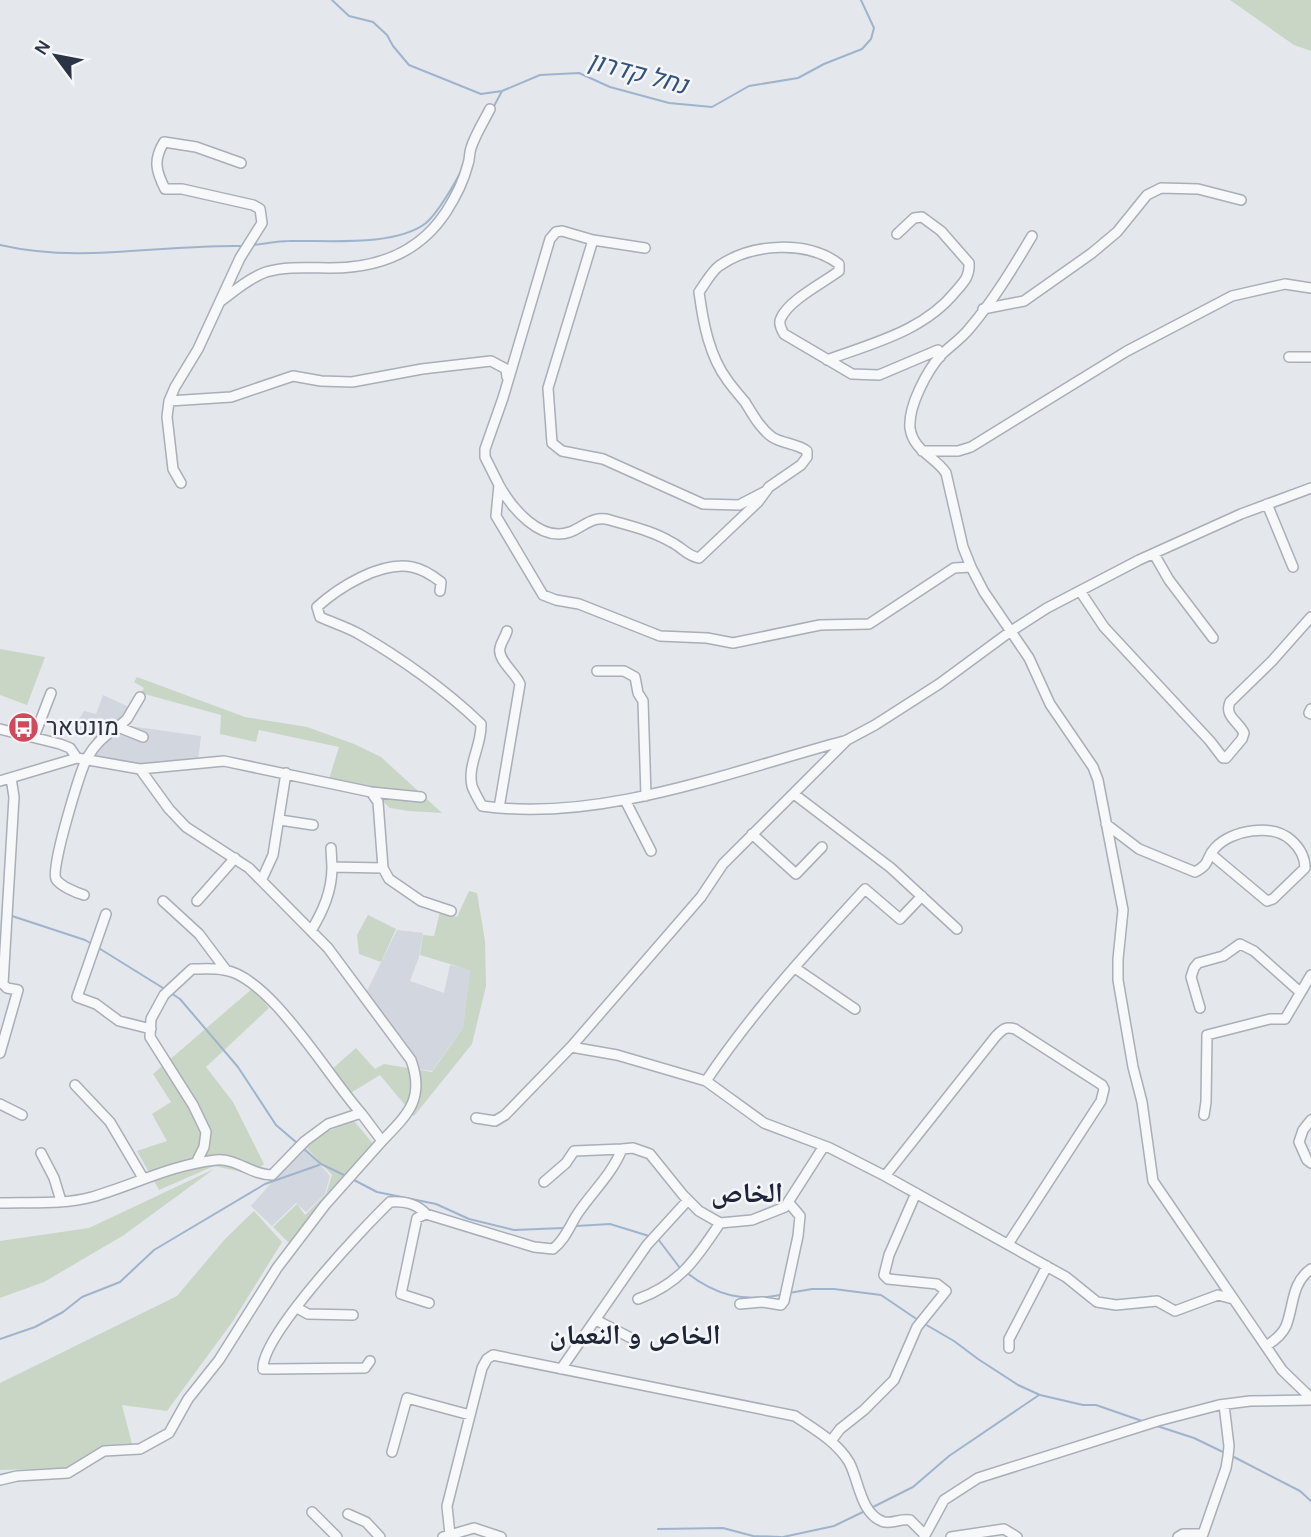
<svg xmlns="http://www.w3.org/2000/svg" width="1311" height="1537" font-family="Karla,'Noto Naskh Arabic',Heebo,sans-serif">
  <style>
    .built { fill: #d2d6de }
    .green { fill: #c9d6c5 }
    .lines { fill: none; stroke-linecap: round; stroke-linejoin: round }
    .stream { stroke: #9fb4cc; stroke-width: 2 }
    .minor-casing { stroke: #a9aeb7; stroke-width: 12 }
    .minor { stroke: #f7f8fa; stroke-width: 9 }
    .labels { text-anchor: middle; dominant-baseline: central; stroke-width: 5; stroke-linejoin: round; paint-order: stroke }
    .poi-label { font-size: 24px; fill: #2b3445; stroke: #f4f6f9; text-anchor: start }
    .water-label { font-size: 26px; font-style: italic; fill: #34527a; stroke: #f4f6f9 }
    .quarter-label { font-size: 28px; font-weight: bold; fill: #1d2536; stroke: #f4f6f9 }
  </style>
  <rect width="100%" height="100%" fill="#e4e7ec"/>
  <path class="built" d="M 103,695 L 129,707 L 122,725 L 201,736 L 198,761 L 121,764 L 92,757 L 94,737 L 75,726 L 84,711 L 96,714 Z
    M 397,930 L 423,933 L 419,957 L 410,981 L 444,993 L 450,965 L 470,969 L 463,1028 L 432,1071 L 416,1069 L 365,995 Z
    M 304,1146 L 330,1176 L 325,1194 L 306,1212 L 296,1203 L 272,1226 L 251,1206 Z"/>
  <path class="green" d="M 1230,0 L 1311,0 L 1311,51 L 1294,45 Z
    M 0,649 L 45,657 L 27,705 L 0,695 Z
    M 137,677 L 245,717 L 307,727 L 354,744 L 381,757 L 442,813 L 409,811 L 390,808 L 380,799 L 329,779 L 339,747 L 259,730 L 256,742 L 220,734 L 221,715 L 141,693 L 144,688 L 134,682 Z
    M 469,891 L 477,893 L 485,941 L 486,986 L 472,1044 L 414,1116 L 380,1075 L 349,1094 L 331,1070 L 356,1048 L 375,1069 L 384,1064 L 432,1072 L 463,1028 L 470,970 L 420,955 L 423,935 L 434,936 L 440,912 L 457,917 Z
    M 368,915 L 396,929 L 381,962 L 359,954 L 357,935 Z
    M 253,988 L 269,1008 L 206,1067 L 233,1102 L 264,1164 L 252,1174 L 214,1166 L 159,1190 L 137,1151 L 167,1141 L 152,1114 L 171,1102 L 153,1074 Z
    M 354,1121 L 375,1146 L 292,1246 L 273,1227 L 297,1204 L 305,1215 L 326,1194 L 332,1175 L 304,1145 L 318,1135 Z
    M 214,1169 L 124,1235 L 44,1282 L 0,1298 L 0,1241 L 89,1228 Z
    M 254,1211 L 282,1242 L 233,1321 L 167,1411 L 122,1405 L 132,1444 L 65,1468 L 0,1470 L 0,1383 L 177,1296 L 225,1239 Z"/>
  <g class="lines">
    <path class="stream" d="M 332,0 L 349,16 L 373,22 L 387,35 L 393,46 L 409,65 L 481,94 L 502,91 L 540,75 L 579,73 L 610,87 L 669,103 L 712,107 L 749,86 L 798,78 L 824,64 L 862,49 L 871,39 L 874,28 L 861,0
      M 493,108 L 502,91
      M 0,245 C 82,264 160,244 243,246
      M 252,245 C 264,244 277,241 289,241 C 327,240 395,247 426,223 C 437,214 456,182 462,169
      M 12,916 L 85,940 L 92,944
      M 97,947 L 163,988
      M 171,993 L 180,999 L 238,1067 L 276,1125 L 297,1143
      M 304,1149 L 321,1164 L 346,1176
      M 354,1180 L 377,1192 L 436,1204 L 469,1219 L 514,1230 L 564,1228
      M 576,1226 L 610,1224 L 649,1236
      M 658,1239 L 680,1268
      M 687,1273 C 717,1296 743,1302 780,1295
      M 789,1293 L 812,1289 L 834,1289 L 881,1295 L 918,1320
      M 923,1323 L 954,1341 L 978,1359 L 1018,1385 L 1040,1395 L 1083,1405 L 1096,1405 L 1145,1422
      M 0,1339 L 35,1327 L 63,1312 L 82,1297 L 120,1282 L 154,1250 L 265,1184 L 319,1165
      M 1157,1426 L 1194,1438 L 1223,1452
      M 1232,1456 L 1300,1491 L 1311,1501
      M 873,1507 L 913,1487 L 949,1456 L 1039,1395
      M 658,1529 L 723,1528 L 753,1536 L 781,1537
      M 783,1537 L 834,1526 L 865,1511"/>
    <defs>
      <path id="minor" d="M 1032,236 C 1013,268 993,301 969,329 C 961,339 950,346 941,355 C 927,371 908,406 910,428 C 913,451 936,457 946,473 L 963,547 L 971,567 L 984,592 L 1029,658 L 1050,704 L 1093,767 L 1098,780 L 1123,910 L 1118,959 L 1118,980 L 1133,1067 L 1142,1102 L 1153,1181 L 1282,1370 L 1311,1398
        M 593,240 L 548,388 L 552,443 L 562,451 L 603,459 L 703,504 L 739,505 L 764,492
        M 645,248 L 593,240 L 562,231 L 556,232 L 550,239 L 503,398 L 485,449 L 485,457 L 499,485 L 496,516 L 543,595 L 556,600 L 579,604 L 660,636 L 707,638 L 733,643 L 820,625 L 869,624 L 954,568 L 971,567
        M 221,301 C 235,290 250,278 266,272 C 287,266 309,268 331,268 C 377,268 419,253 446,212 C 455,198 464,180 468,164 C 470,159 469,153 471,148 C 475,135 484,121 490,109
        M 983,309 L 1024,301 L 1092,253 L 1117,232 L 1147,195 L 1161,188 L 1198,189 L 1241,200
        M 1289,357 L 1311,357
        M 827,360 C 873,343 924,331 956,291 C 964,282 970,276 969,263 L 941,231 L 922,217 L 914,218 L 897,234
        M 169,401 L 231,397 L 293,376 L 321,381 L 352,382 L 422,369 L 491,361 L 506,369 L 507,377
        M 922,451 L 958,451 L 971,447 L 1127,351 L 1232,296 L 1285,284 L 1311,288
        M 181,483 L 173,469 L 167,417 L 169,401 L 175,387 L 198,349 L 240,258 L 262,223 L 260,209 L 253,205 L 182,189 L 165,189 C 156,171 153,160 164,142 L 196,147 L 241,163
        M 499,485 C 511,507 540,543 570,532 C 585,526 593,515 610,520 C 630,526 653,531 671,542 C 682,547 687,556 699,558 L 758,502 L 769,487 L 801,465 L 807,457 L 807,451 C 796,443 783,444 772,437 C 760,428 753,415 745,402 C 739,395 733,388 728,381 C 709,356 703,322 699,292 C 705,284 711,272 719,266 C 752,243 807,240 839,264 L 839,271 C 823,283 789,300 781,318 C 778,323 781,329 784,334 L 852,374 L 879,375 L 938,350 L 940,357
        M 1267,504 L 1293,567
        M 1154,554 L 1169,580 L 1213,638
        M 440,591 L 441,582 C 432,575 423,569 412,567 C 381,561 339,587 317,607 L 320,617 C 333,623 347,627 359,634 C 401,658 447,691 481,724 C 482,745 467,765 472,786 C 474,792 479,800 482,806 C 601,823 731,771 844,741
        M 1080,591 L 1104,627 L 1210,741 L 1223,758 L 1226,758 L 1242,739 L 1244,733 C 1238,721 1224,716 1230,702 L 1272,661 L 1311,617
        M 597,671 L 624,671 L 635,677 L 638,693 L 643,701 L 646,796
        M 1311,709 L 1309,713 L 1311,714
        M 118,727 L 127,719 L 140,697
        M 0,729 L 60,744 L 70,748 L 77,758
        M 34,737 L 51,693
        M 140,769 L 169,809 L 186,827 L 249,868 L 328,948 L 411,1060 C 425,1099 408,1114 382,1141
        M 0,781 L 77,758 L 140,769 L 224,761 L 371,792 L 421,797
        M 371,792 L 378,802 L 383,868 L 389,879 L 421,901 L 451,911
        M 794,794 L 891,868 L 957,929
        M 625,800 L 651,851
        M 499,808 L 520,684 C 516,673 497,660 500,648 C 501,642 505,638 507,631
        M 280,820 L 313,825
        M 1106,824 L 1139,849 L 1195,872 C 1212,863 1205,858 1215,848 C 1231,830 1272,823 1291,840 C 1300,848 1305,857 1305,868 L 1273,899 L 1267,901 L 1212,855
        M 752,834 L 796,874 L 822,847
        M 331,848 L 332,867
        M 262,879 L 273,855 L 286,773
        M 84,895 C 77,893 60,886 56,879 C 50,869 80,772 87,758 C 95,744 104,735 118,727 L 143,737
        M 163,901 L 199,934 L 226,970
        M 197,901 L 235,858
        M 106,914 L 77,997 L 96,1004 L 119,1021 L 151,1029
        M 311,931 C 323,911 332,891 332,867 L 383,868
        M 795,968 L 855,1009
        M 1200,1008 L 1191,977 L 1194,968 L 1198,963 L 1223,956 L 1240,944 L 1254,951 L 1300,992
        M 571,1047 L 617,1055 L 706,1081 L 764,1123 L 830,1148 L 885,1176 L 1066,1277 L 1097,1302 L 1116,1305 L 1157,1301 L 1175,1311 L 1218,1295 L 1233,1299
        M 0,1053 L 18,990 L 7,988 L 3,984 L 14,797 L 11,778
        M 706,1081 C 752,1012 809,950 865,889 L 900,919 L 922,896
        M 75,1085 L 110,1122 L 143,1178
        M 0,1104 L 22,1115
        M 1204,1115 L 1206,1102 L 1207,1035 L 1270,1019 L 1285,1019 L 1311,975
        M 476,1118 L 495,1121 L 505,1115 L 571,1047 L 701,897 L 723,864 L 847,740 L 875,725 L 939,684 L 1011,631 L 1047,608 L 1139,560 L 1241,514 L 1311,488
        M 1311,1120 L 1303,1130 L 1299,1142 L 1307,1160 L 1311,1163
        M 41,1153 L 54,1178 L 61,1201
        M 196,1163 L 204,1147 L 206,1132 L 193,1105 L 150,1037 L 151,1019 L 164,995 L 192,969 C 202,969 214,968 224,970 C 270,976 329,1078 361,1113
        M 885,1176 L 996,1036 C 1003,1029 1006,1026 1015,1029 L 1102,1085 L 1104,1089 L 1101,1101 L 1008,1244
        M 544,1182 L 566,1163 L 574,1151 L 622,1149
        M 0,1203 C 30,1202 63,1205 92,1197 C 134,1185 170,1165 216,1160 C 237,1158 251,1175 272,1175 L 305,1141 L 328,1124 L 361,1113 L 382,1141 L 325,1205 L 277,1268 L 219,1360 L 188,1399 L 169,1433 L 140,1449 L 104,1451 L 68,1473 L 17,1476 L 0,1480
        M 638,1299 C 680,1284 696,1259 720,1223
        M 429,1303 L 401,1294 L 417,1218 L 426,1214 L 534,1247 L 553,1249 C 565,1240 570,1225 578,1213 C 593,1191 612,1174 622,1149 L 633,1148 L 650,1154 L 683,1195 L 699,1211 L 720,1223 L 752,1220 L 785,1207 L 824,1146
        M 740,1304 L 762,1302 L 781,1305 L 784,1301 L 798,1236 L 800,1216 L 789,1203
        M 297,1308 L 308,1314 L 353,1315
        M 596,1320 L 629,1337
        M 1266,1346 C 1274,1341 1282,1335 1286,1326 C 1294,1306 1291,1283 1311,1269
        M 1009,1348 L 1009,1339 L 1047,1266
        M 370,1361 L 365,1368 L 272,1369 L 263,1369 C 261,1336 363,1228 390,1202 C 404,1201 416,1203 426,1214
        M 561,1369 L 647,1245 L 688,1200
        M 831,1441 L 840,1429 L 864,1410 L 894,1380 L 917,1327 L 946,1291 L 937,1284 L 888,1279 L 884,1275 L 889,1255 L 916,1193
        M 392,1452 L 407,1398 L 470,1415
        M 312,1512 L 337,1537
        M 348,1514 L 366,1522 L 380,1537
        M 450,1535 L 447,1506 L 482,1368 L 487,1359 L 493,1355 L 795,1416 C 814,1429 836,1441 849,1462 C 859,1480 860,1514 884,1522 C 892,1524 901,1518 910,1520 L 925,1535
        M 443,1537 L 474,1528 L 501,1537
        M 924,1537 L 944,1500 L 978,1478 L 1158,1421 L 1219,1405 L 1250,1401 L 1311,1400
        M 951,1537 L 1004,1529 L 1017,1537
        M 1178,1537 L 1183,1534 L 1203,1534 L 1226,1468 L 1228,1456 L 1229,1446 L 1224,1405"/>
    </defs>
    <use href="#minor" class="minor-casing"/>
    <use href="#minor" class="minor"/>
  </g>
  <defs>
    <symbol id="bus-disc" viewBox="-11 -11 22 22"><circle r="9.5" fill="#d1495b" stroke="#f4f6f9"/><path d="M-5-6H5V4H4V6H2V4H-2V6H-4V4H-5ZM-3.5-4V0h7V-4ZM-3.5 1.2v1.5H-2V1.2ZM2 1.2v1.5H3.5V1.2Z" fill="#fff"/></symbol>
  </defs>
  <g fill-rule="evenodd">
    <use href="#bus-disc" x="6" y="710" width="35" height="35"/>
  </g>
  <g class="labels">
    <g class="poi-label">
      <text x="46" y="727">מונטאר</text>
    </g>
    <g class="water-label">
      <text transform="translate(638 73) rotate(15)">נחל קדרון</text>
    </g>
    <g class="quarter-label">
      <text x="747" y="1192">الخاص</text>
      <text x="635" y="1334">الخاص و النعمان</text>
    </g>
  </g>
  <g transform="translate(56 56) rotate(302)" stroke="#f4f6f9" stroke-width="5" paint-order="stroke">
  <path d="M0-5L12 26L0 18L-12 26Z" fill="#2b3445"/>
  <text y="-10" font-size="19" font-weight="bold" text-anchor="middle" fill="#2b3445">N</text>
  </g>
</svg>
